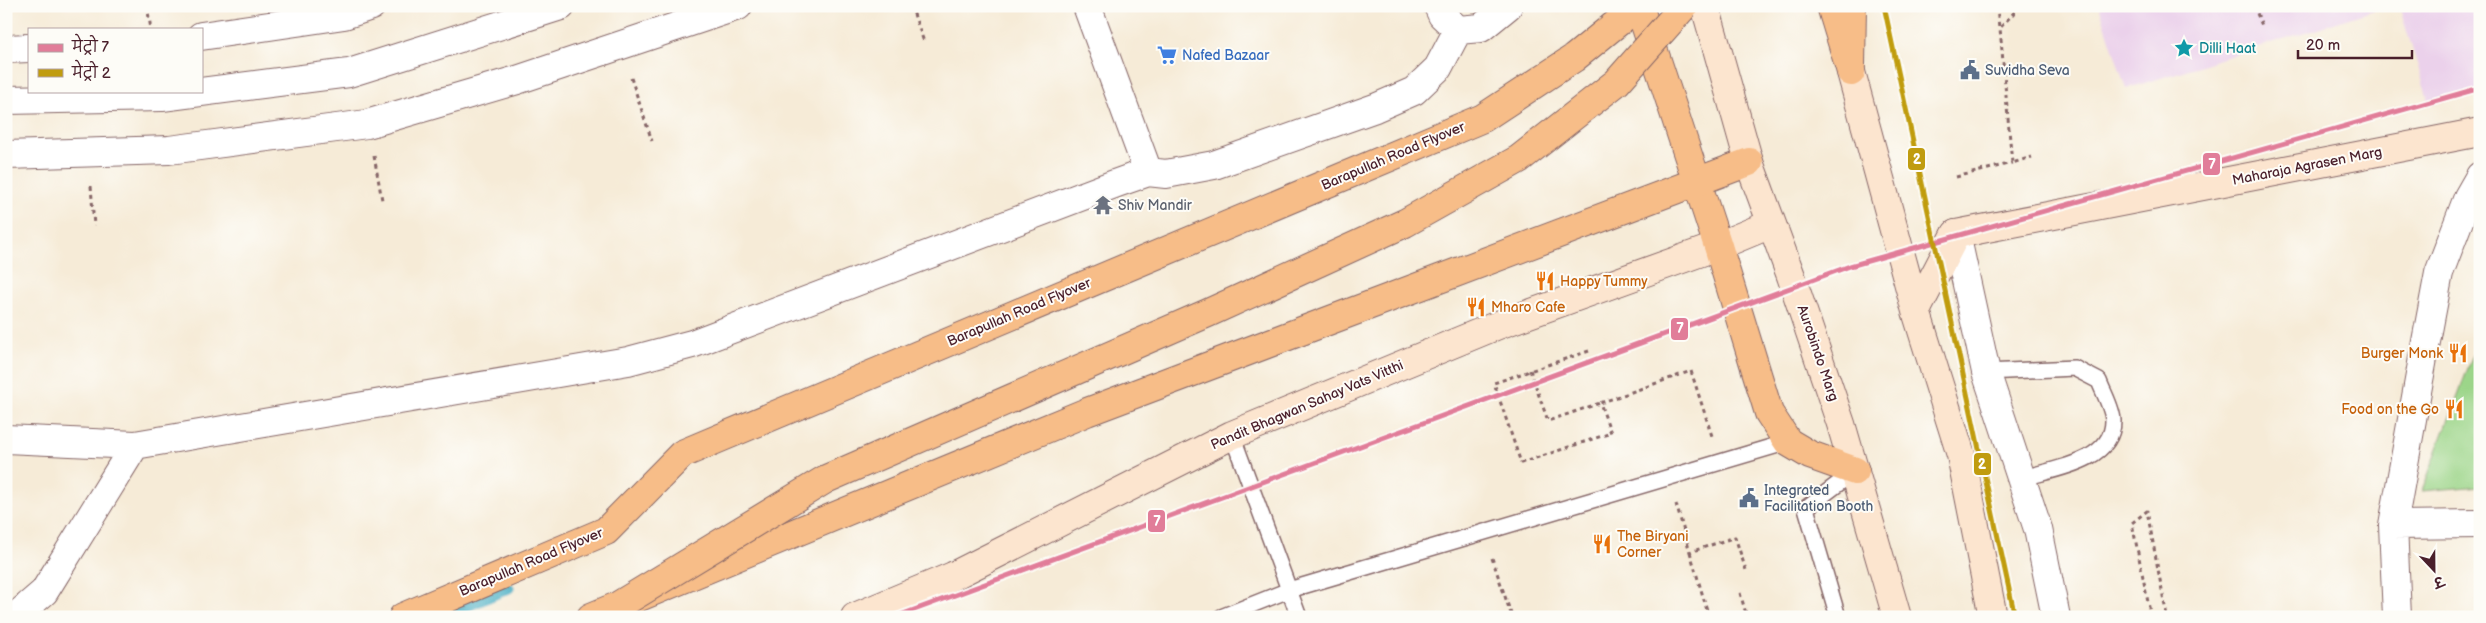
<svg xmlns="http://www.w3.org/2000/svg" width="2486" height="623" font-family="'Balsamiq Sans','Playpen Sans Deva',sans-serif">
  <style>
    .built { fill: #ebd1eb }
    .green { fill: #9cd589; stroke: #737a5a }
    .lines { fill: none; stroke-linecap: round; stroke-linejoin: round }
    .stream { stroke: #43abc2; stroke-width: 11 }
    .lane-casing { stroke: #866667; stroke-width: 18 }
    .street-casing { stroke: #866667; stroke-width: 30 }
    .secondary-casing { stroke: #866667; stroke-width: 30 }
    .primary-casing { stroke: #866667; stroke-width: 30 }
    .highway-casing { stroke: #866667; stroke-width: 30 }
    .path { stroke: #866667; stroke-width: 3; stroke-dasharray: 4 4; stroke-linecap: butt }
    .lane { stroke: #fff; stroke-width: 15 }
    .street { stroke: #fff; stroke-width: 28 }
    .secondary { stroke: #fce5cf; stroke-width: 28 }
    .primary { stroke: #f7bd88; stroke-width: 28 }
    .highway { stroke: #f7bd88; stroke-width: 28 }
    .highway-bridge-casing { stroke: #866667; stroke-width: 30; stroke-linecap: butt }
    .highway-bridge { stroke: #f7bd88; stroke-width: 28 }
    .metro-1-casing { stroke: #fdfcf7; stroke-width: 9 }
    .metro-2-casing { stroke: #fdfcf7; stroke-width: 9 }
    .metro-1 { stroke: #e17d99; stroke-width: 5 }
    .metro-2 { stroke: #c09c0f; stroke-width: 5 }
    .labels { text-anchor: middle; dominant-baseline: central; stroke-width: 4; stroke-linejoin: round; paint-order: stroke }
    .culture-label { font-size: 14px; fill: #0d838f; stroke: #fdfcf7; text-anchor: start }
    .shop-label { font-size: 14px; fill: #366cbe; stroke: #fdfcf7; text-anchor: start }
    .service-label { font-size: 14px; fill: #4e5e75; stroke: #fdfcf7; text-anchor: start }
    .street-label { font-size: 14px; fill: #4a1f2b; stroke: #fdfcf7 }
    .worship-label { font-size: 14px; fill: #5b616d; stroke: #fdfcf7; text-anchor: start }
    .food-label { font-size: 14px; fill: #c56008; stroke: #fdfcf7; text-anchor: start }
    .line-badge { stroke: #fdfcf7; stroke-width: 2 }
    .badge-label { font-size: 14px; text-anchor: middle; font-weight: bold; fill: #fff }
  </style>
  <rect width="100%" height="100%" fill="#fdfcf7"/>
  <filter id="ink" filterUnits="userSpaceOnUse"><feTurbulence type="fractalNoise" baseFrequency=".02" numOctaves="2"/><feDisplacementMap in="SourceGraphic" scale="10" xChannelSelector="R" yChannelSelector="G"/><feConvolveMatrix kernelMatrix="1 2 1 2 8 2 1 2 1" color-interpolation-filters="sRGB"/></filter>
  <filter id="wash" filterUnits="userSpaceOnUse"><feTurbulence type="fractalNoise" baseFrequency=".0096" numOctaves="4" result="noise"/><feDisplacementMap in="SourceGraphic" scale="20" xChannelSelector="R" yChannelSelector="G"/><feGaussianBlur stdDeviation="1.12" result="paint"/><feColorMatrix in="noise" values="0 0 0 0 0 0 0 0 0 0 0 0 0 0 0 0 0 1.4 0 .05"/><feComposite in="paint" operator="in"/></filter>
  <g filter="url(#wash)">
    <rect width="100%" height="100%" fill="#f6ebd7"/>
    <path class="built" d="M 2099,6 L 2387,6 L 2126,89 Z
      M 2399,6 L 2480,6 L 2480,90 L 2430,105 Z"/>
    <path class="green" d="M 2480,336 L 2480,486 L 2422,491 Z"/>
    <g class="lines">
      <path class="stream" d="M 443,617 L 509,588"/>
    </g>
  </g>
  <g filter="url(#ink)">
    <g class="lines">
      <defs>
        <path id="lane" d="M 1986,372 L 2074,368 L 2099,381 C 2103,392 2113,409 2113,421 C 2113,462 2053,469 2023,478
          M 1232,435 L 1299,617
          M 1221,617 L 1289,590 L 1788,442
          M 1838,617 L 1806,508 L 1855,471"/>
        <path id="street" d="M 1087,6 L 1148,172
          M 1438,6 L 1442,15 L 1458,30 L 1481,28 L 1508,6
          M 201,36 L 344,15 L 371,6
          M 6,49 L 29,48
          M 6,100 L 162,97 L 349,73 L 561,6
          M 6,155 L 169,150 L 367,124 L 517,80 L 738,6
          M 1956,234 L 1986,372 L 2038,529 L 2056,617
          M 6,439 L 135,445 L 628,361 L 692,344 L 1117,183 L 1148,172 L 1166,174 L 1214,165 L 1375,108 L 1414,91 L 1438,68 L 1458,30
          M 2393,525 L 2480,524
          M 15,617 L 44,592 L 135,445
          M 2397,617 L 2393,525 L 2425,347 L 2439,273 L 2468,197 L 2480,176"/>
        <path id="secondary" d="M 1705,6 L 1749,162 L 1791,276 L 1841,424 L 1897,617
          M 1851,72 L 1916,311 L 1961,455 L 1993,617
          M 1916,311 L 1956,234 L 2480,132
          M 855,617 L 953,576 L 1232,435 L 1498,325 L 1718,246 L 1771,224"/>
        <path id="primary" d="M 1639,6 L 1718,246 L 1769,413 L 1788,442 L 1810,455 L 1855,471
          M 1851,65 L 1852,6"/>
        <path id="highway" d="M 1831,6 L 1851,72
          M 403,617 L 606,531 L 682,454 L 1483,118 L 1574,58 L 1638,6
          M 591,617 L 1087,412 L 1749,162"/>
      </defs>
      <use href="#lane" class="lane-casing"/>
      <use href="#street" class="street-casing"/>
      <use href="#secondary" class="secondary-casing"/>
      <use href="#primary" class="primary-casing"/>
      <use href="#highway" class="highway-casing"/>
      <path class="path" d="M 147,6 L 151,29
        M 911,6 L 924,42
        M 1997,6 L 1999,28
        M 2020,6 L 2000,28 L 2012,163 L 2032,157
        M 2120,6 L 2122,13
        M 2254,6 L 2263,28
        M 631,78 L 652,141
        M 374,156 L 382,200
        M 1956,177 L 2012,163
        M 91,186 L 94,226
        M 1589,351 L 1494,383 L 1521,463 L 1611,433 L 1600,403 L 1691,371 L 1712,436
        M 1530,370 L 1548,421 L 1600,403
        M 1676,504 L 1690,552 L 1735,537 L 1747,573
        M 1690,552 L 1709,617
        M 1492,558 L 1512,617
        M 1740,593 L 1747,617
        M 2151,617 L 2132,523 L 2147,511 L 2167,617"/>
      <use href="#lane" class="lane"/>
      <use href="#street" class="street"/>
      <use href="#secondary" class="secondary"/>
      <use href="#primary" class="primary"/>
      <use href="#highway" class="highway"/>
      <defs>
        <path id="highway-bridge" d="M 619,605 L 826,479 L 1208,313 L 1405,223 L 1519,159 L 1617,82 L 1684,6"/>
      </defs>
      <use href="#highway-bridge" class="highway-bridge-casing"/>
      <use href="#highway-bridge" class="highway-bridge"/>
      <defs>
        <path id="metro-1" d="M 895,617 L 1850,266 L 2480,88"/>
        <path id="metro-2" d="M 1884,6 L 2015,617"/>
      </defs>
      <use href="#metro-1" class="metro-1-casing"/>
      <use href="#metro-2" class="metro-2-casing"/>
      <use href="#metro-1" class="metro-1"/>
      <use href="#metro-2" class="metro-2"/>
    </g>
  </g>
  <defs>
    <symbol id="sight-bare" viewBox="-9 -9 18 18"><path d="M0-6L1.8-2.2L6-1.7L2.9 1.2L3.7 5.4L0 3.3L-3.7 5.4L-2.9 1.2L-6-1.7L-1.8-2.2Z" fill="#0f9aa8" stroke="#fdfcf7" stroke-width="2.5" paint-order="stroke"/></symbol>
    <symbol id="supermarket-bare" viewBox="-9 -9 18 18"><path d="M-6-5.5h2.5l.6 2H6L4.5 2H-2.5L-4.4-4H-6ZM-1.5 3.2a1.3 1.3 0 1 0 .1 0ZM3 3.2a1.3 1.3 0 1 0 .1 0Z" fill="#3f7fe0" stroke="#fdfcf7" stroke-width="2.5" paint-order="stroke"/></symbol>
    <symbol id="civic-bare" viewBox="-9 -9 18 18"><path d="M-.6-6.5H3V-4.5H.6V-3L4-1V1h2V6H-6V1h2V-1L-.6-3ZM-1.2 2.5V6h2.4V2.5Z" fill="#5c6f8a" stroke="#fdfcf7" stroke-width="2.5" paint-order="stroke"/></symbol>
    <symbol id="temple-bare" viewBox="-9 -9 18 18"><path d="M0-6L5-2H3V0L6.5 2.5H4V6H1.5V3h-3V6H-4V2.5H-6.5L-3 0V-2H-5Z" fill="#6b7280" stroke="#fdfcf7" stroke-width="2.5" paint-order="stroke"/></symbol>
    <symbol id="restaurant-bare" viewBox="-9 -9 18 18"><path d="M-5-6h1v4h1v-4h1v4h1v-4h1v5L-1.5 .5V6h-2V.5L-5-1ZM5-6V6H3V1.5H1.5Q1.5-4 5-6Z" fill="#e8710a" stroke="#fdfcf7" stroke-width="2.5" paint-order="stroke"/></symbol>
  </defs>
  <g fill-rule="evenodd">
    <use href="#sight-bare" x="2170" y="34" width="28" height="28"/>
    <use href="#supermarket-bare" x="1153" y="41" width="28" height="28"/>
    <use href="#civic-bare" x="1956" y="56" width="28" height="28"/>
    <use href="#temple-bare" x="1089" y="191" width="28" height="28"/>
    <use href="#restaurant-bare" x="1531" y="267" width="28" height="28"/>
    <use href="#restaurant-bare" x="1462" y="293" width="28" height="28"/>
    <use href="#restaurant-bare" x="2444" y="339" width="28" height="28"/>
    <use href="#restaurant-bare" x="2440" y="395" width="28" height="28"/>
    <use href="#civic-bare" x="1735" y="484" width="28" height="28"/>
    <use href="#restaurant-bare" x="1588" y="530" width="28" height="28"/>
  </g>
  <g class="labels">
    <g class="culture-label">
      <text x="2199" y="48">Dilli Haat</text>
    </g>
    <g class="shop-label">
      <text x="1182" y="55">Nafed Bazaar</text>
    </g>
    <g class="service-label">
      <text x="1985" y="70">Suvidha Seva</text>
      <text x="1764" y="490">Integrated<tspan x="1764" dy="16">Facilitation Booth</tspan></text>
    </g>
    <g class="street-label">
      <text transform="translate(1393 156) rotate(-23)">Barapullah Road Flyover</text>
      <text transform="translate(2307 166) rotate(-11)">Maharaja Agrasen Marg</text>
      <text transform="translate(1019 312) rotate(-23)">Barapullah Road Flyover</text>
      <text transform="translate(1818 353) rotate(71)">Aurobindo Marg</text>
      <text transform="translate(1307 405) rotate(-23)">Pandit Bhagwan Sahay Vats Vitthi</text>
      <text transform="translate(531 562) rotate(-23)">Barapullah Road Flyover</text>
    </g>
    <g class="worship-label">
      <text x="1118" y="205">Shiv Mandir</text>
    </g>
    <g class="food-label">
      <text x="1560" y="281">Happy Tummy</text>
      <text x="1491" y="307">Mharo Cafe</text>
      <text x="2443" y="353" text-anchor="end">Burger Monk</text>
      <text x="2439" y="409" text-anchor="end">Food on the Go</text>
      <text x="1617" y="536">The Biryani<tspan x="1617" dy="16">Corner</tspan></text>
    </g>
  </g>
  <g class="line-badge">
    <rect x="1907" y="147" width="19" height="24" rx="5" fill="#c09c0f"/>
    <rect x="2202" y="152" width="19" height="24" rx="5" fill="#e17d99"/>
    <rect x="1670" y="317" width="19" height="24" rx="5" fill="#e17d99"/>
    <rect x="1973" y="452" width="19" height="24" rx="5" fill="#c09c0f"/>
    <rect x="1147" y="509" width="19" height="24" rx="5" fill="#e17d99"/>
  </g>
  <g class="badge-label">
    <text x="1917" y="164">2</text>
    <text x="2212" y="169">7</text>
    <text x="1680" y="333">7</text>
    <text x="1982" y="469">2</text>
    <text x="1157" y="526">7</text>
  </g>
  <rect width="2486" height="623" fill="none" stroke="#fdfcf7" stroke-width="25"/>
  <rect x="28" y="28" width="175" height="65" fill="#fdfcf7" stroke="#b5a4a5"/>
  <rect x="38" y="44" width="25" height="8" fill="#e17d99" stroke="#b5a4a5"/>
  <text x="72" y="52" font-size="15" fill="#4a1f2b">मेट्रो 7</text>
  <rect x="38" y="69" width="25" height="8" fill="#c09c0f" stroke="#b5a4a5"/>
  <text x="72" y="78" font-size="15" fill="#4a1f2b">मेट्रो 2</text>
  <g transform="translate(2434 570) rotate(158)" stroke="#fdfcf7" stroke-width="4" paint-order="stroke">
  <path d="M0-4L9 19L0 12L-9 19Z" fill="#4a1f2b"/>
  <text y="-8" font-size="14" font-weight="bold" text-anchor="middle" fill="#4a1f2b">उ</text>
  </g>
  <path d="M2298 50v8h114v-8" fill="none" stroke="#4a1f2b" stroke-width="2.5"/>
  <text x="2306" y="50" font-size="15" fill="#4a1f2b" stroke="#fdfcf7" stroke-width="4" paint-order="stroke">20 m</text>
</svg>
